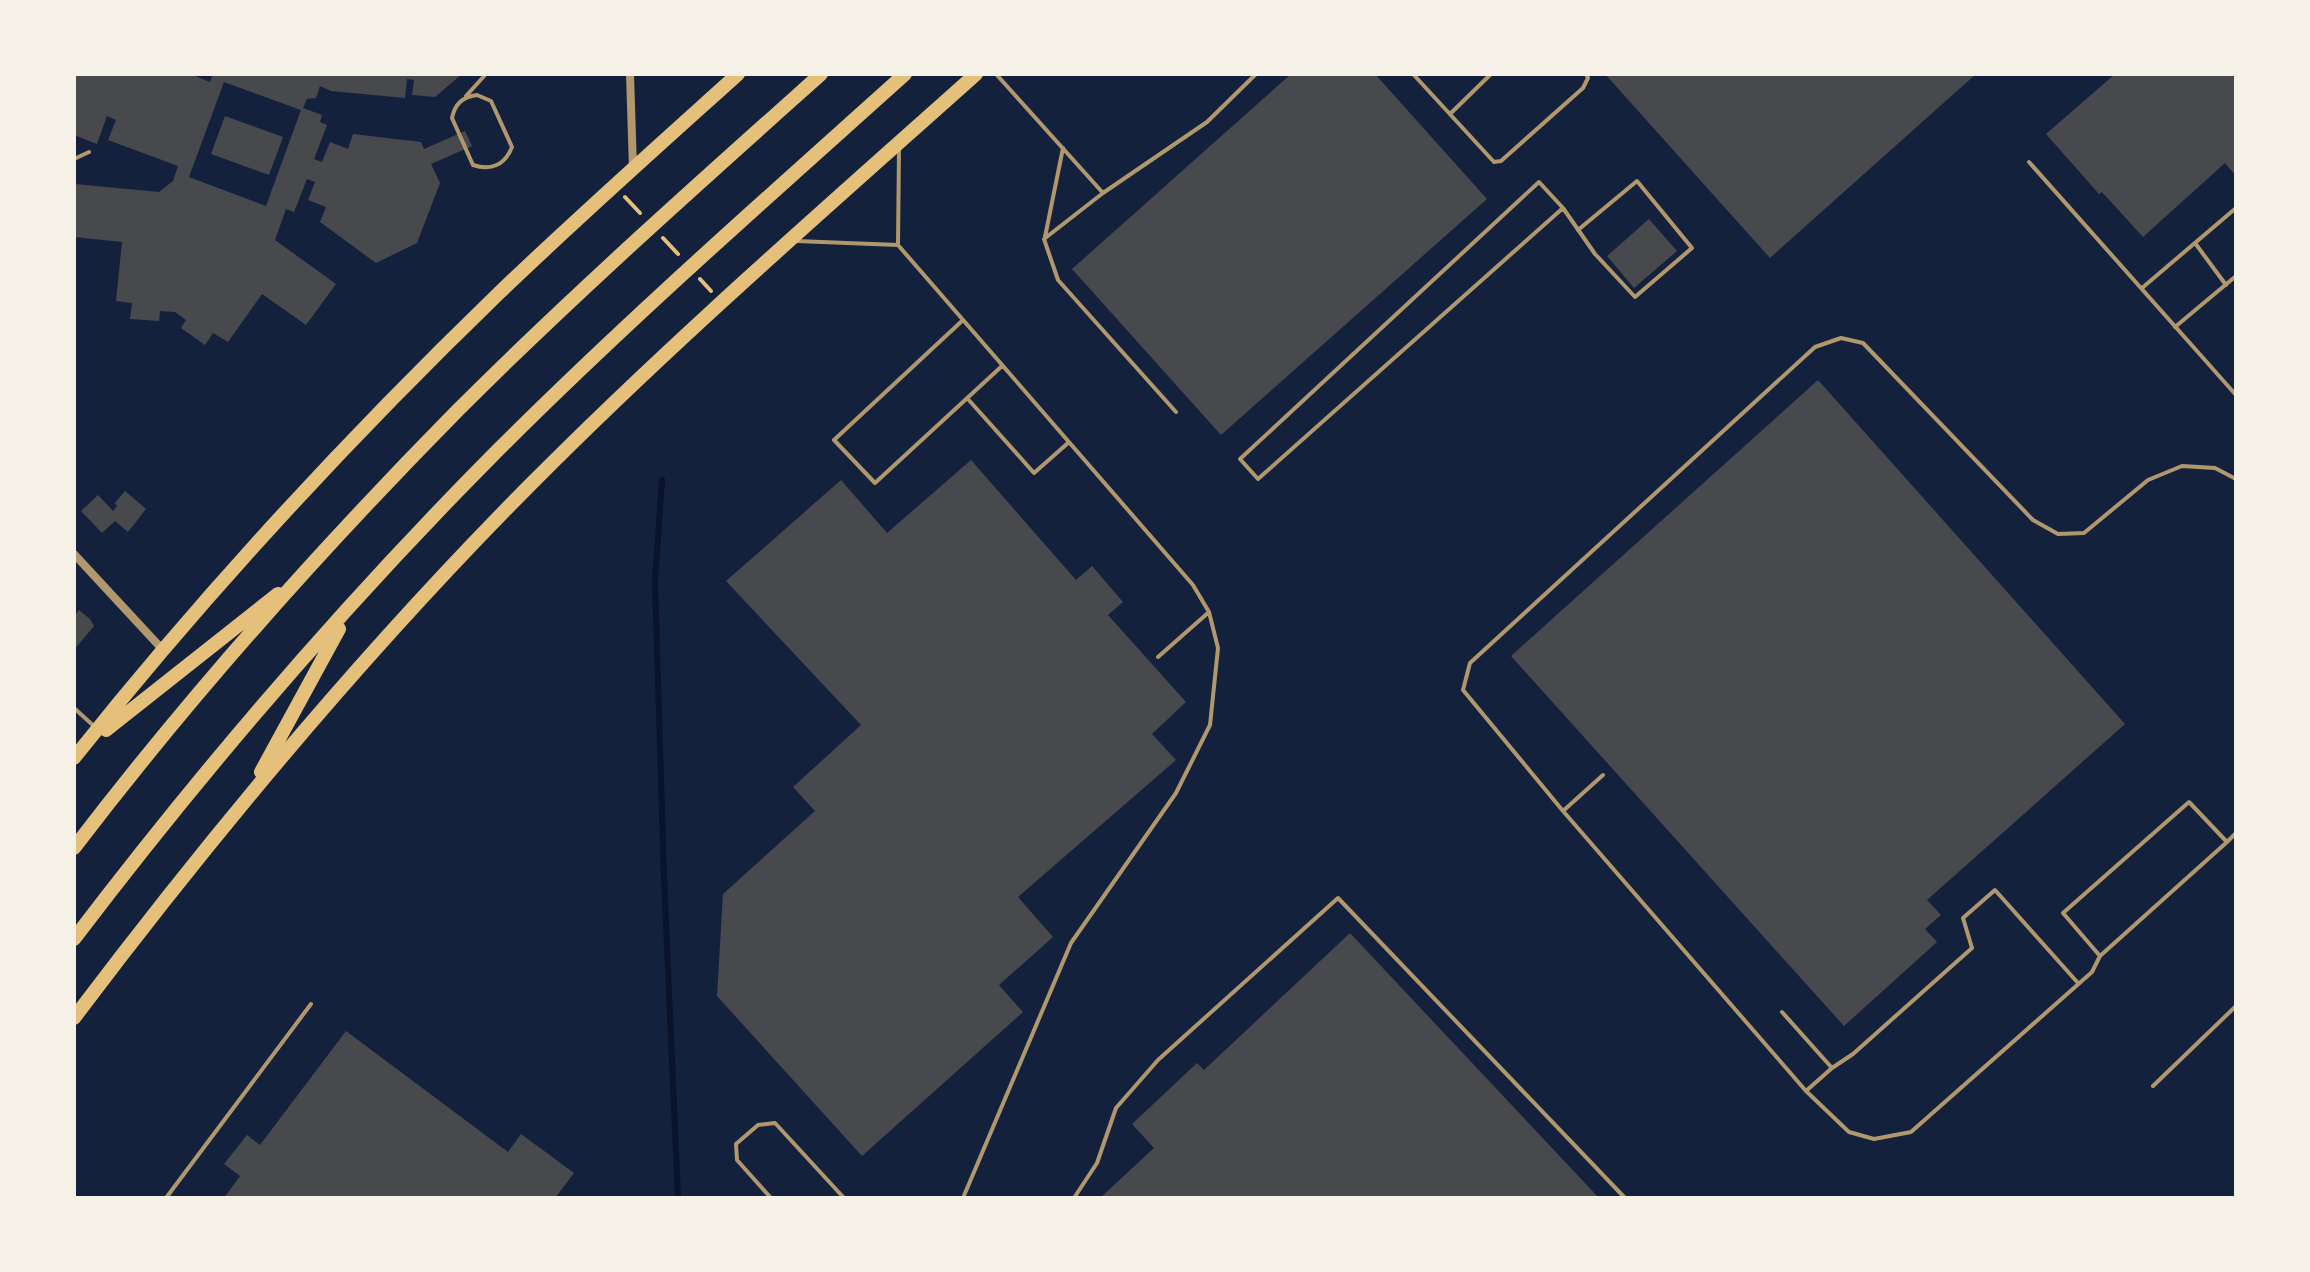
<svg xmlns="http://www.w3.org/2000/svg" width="2310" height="1272" font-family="'Noto Sans',sans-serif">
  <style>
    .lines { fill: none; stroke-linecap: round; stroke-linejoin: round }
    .stream { stroke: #0b132b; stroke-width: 6 }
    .building { fill: #48494c; fill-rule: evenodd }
    .path { stroke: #e5c07b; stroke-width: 4 }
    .service { stroke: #b1986c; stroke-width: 4 }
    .minor { stroke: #b1986c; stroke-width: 8 }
    .trunk { stroke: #e5c07b; stroke-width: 14 }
  </style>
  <rect width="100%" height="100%" fill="#14213d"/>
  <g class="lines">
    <path class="stream" d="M 662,480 L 655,581 L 664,877 L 678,1198"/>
  </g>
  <path class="building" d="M 74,74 L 190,74 L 210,82 L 213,74 L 462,74 L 435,97 L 412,95 L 414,80 L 407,79 L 405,98 L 331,91 L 320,86 L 316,98 L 307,99 L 303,108 L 322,115 L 320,122 L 327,125 L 314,159 L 322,162 L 330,142 L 348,149 L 353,134 L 421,142 L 424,149 L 465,131 L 472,146 L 431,164 L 440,183 L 417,243 L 376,263 L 320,222 L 326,207 L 308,200 L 315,182 L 307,179 L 294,212 L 286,209 L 275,240 L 336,284 L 306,325 L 262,294 L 228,342 L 213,333 L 205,345 L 181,328 L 186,320 L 175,312 L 160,311 L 159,321 L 130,319 L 132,303 L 116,301 L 122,242 L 74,237 L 75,184 L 159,192 L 173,181 L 178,166 L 108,140 L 116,120 L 107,116 L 97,144 L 74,135 ZM 224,82 L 301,110 L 266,206 L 189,177 Z
    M 1291,74 L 1375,74 L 1487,199 L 1221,435 L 1072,269 Z
    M 1605,74 L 1976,74 L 1770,258 Z
    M 2115,74 L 2236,74 L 2236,176 L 2225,163 L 2143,237 L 2102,192 L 2099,194 L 2046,134 Z
    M 225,116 L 283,137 L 269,175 L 211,154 Z
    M 1649,219 L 1677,251 L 1634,288 L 1607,256 Z
    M 1818,380 L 2125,724 L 1927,900 L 1941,915 L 1925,929 L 1937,942 L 1844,1026 L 1511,656 Z
    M 971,460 L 1076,580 L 1092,566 L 1123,602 L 1108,615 L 1186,702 L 1152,734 L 1176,760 L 1018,897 L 1053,937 L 999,985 L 1023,1012 L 862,1156 L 717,996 L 723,894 L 815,811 L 793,787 L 861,725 L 726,581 L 841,480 L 887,533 Z
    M 125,491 L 146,509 L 128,532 L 115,521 L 102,533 L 81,511 L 98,495 L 113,511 L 117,506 L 115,503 Z
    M 79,610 L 90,619 L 94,626 L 74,650 L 74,616 Z
    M 1350,933 L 1599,1198 L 1100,1198 L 1154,1148 L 1132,1124 L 1197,1063 L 1204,1070 Z
    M 346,1031 L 508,1152 L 521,1134 L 574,1173 L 555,1198 L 224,1198 L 240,1176 L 224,1164 L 247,1135 L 260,1145 Z"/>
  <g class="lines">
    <path class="path" d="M 625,197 L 640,213
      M 663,238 L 678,254
      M 700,279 L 711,291"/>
    <path class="service" d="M 996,74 L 1103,193 L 1207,122 L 1256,74
      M 1413,74 L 1494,162 L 1501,161 L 1583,88 L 1588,78 L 1586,74
      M 477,95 L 491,101 L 512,147 C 505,165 491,171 473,165 L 452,118 C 455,104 462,97 477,95 Z
      M 466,96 L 486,74
      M 1450,114 L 1491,74
      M 899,149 L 898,245 L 1193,585 L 1209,612 L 1218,648 L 1210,725 L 1176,793 L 1071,943 L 963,1198
      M 74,159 L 89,152
      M 2029,162 L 2236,395
      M 1103,193 L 1044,239 L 1058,280 L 1176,412
      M 1563,208 L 1258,479 L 1240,459 L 1539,182 L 1563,208 L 1595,254 L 1635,297 L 1692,248 L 1637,181 L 1578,230
      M 1045,237 L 1063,148
      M 796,241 L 898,245
      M 2195,243 L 2226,285
      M 2142,288 L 2236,208
      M 963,320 L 834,440 L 875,483 L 1002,366
      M 2175,327 L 2236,276
      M 967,398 L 1034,473 L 1068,443
      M 1158,657 L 1209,612
      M 74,708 L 96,728
      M 1603,775 L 1563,811 L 1806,1091 L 1849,1132 L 1874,1139 L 1911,1132 L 2092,972 L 2100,956
      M 1563,811 L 1463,690 L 1470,663 L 1815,347 L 1841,338 L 1863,343 L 2033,520 L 2058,534 L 2084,533 L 2148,480 L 2182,466 L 2215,468 L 2236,479
      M 2227,842 L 2189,802 L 2063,913 L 2100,956 L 2227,842 L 2236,833
      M 1782,1012 L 1832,1068
      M 2153,1086 L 2236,1006
      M 1806,1091 L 1832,1068 L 1853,1054 L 1972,948 L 1963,918 L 1995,890 L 2078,983
      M 166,1198 L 311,1004
      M 771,1198 L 737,1160 L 736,1144 L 758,1125 L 775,1123 L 844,1198
      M 1074,1198 L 1097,1163 L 1116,1108 L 1158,1060 L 1338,898 L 1625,1198"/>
    <path class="minor" d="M 630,74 L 633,169
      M 74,554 L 163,650"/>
    <path class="trunk" d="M 106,730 L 278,594
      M 74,758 C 204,595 348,439 498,294 C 576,219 657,147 738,74
      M 261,772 L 339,629
      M 74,848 C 190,696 323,547 457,411 C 574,294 698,184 821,74
      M 74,939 C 204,768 346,603 497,451 C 628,320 767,198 905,74
      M 74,1018 C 215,831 366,650 531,484 C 673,341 825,209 976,74"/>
  </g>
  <rect width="2310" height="1272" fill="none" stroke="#f6f1e7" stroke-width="152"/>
</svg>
